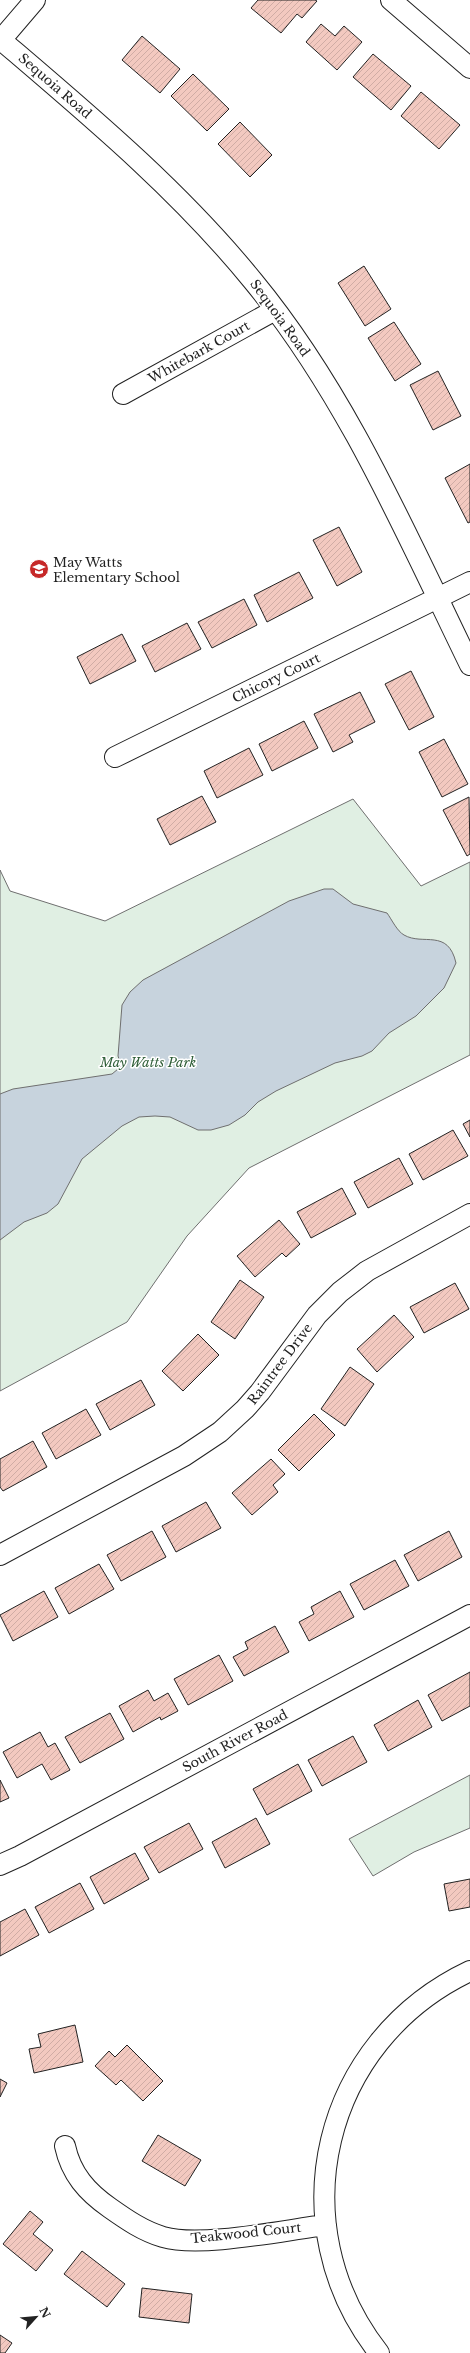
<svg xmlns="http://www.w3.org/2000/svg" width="470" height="2353" font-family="'Libre Baskerville',serif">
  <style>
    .park { fill: #e0efe3; stroke: #6f6f6f }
    .water { fill: #c7d3dd; stroke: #6f6f6f }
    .building { fill: url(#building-hatch); stroke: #222 }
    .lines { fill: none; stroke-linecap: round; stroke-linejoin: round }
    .minor-casing { stroke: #222; stroke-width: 22 }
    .minor { stroke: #fff; stroke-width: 20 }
    .labels { text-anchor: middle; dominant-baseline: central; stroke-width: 3; stroke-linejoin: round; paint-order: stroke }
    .street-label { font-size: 13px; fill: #222; stroke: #fff }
    .poi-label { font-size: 13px; fill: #222; stroke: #fff; text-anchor: start }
    .park-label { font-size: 13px; font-style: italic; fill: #2f5e38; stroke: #fff }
  </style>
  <defs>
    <pattern id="building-hatch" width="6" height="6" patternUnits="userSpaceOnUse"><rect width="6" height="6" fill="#f3c9c0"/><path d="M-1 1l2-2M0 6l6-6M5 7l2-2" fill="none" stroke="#d0aca5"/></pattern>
  </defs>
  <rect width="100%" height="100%" fill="#fff"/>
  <path class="park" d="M 353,799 L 421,886 L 470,862 L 470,1055 L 249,1168 L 187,1236 L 127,1322 L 0,1391 L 0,870 L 10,891 L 105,921 Z
    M 470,1775 L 470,1828 L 414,1852 L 373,1876 L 349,1839 Z"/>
  <path class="water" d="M 324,889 L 333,889 L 353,904 L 387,913 C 392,920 397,931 404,935 C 423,946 448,928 456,963 L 444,988 L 416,1016 L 389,1033 L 372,1051 L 362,1056 L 335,1063 L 276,1091 L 258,1102 L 245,1115 L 229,1125 L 211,1130 L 198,1130 L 170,1117 L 155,1116 L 139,1117 L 122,1126 L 82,1159 L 58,1204 L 47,1213 L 24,1222 L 0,1240 L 0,1094 L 13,1089 L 112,1074 L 118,1069 L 120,1062 L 118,1056 L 122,1005 L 130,992 L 143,980 L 289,901 Z"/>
  <path class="building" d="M 258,0 L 315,0 L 317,1 L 302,18 L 297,14 L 281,33 L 251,8 Z
    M 321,24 L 335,36 L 344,26 L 362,42 L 337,70 L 306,42 Z
    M 142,36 L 180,69 L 160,93 L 122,60 Z
    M 373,54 L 411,86 L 391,110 L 353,77 Z
    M 193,74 L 229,109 L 207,131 L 171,96 Z
    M 421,92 L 460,125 L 439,149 L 401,116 Z
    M 240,122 L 272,155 L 250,177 L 218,144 Z
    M 364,266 L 391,309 L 365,326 L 338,283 Z
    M 394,322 L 421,364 L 395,381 L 368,338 Z
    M 438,371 L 461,416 L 433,430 L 410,385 Z
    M 470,464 L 470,522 L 468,523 L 445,478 Z
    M 339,527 L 362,572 L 337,586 L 313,540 Z
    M 299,572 L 313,598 L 267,622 L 254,595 Z
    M 244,599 L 257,625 L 212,648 L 198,622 Z
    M 187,623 L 201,649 L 155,672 L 142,646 Z
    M 122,634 L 136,661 L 90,684 L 77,657 Z
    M 411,671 L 434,717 L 409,730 L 385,684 Z
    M 360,692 L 375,722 L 349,735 L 353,742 L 333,752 L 314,714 Z
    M 304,721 L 318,748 L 272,771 L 259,744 Z
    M 444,739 L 468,784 L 442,797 L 419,752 Z
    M 249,748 L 263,775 L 217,798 L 204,771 Z
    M 202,796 L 216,822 L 170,845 L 157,819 Z
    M 469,797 L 470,854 L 467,856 L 443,810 Z
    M 470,1120 L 470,1137 L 463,1124 Z
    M 453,1130 L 468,1156 L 423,1180 L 409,1154 Z
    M 399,1158 L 413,1184 L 368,1208 L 354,1182 Z
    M 342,1188 L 356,1214 L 311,1238 L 297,1212 Z
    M 279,1220 L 300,1244 L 286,1257 L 282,1253 L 255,1277 L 237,1256 Z
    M 240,1280 L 264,1297 L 235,1339 L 211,1322 Z
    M 455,1283 L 469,1309 L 424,1333 L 410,1307 Z
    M 394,1315 L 414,1337 L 377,1372 L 357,1349 Z
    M 198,1334 L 219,1355 L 183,1391 L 162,1371 Z
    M 350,1367 L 374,1384 L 345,1426 L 321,1409 Z
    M 141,1380 L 155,1405 L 110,1430 L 96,1404 Z
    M 86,1409 L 101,1435 L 56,1459 L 42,1433 Z
    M 314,1414 L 335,1435 L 299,1471 L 278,1450 Z
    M 33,1441 L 47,1467 L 3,1491 L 0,1487 L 0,1459 Z
    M 271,1459 L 285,1474 L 273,1485 L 278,1492 L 252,1515 L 232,1493 Z
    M 206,1502 L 221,1528 L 176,1552 L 162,1526 Z
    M 152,1531 L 166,1557 L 121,1581 L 107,1555 Z
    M 449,1531 L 462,1557 L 418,1581 L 404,1555 Z
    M 395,1560 L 409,1586 L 364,1610 L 350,1584 Z
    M 99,1564 L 114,1589 L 69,1614 L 55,1588 Z
    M 44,1591 L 58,1617 L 13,1641 L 0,1615 Z
    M 340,1591 L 354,1617 L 309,1641 L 299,1622 L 314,1614 L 311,1607 Z
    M 275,1626 L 289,1652 L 244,1676 L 233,1657 L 248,1649 L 245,1642 Z
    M 219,1655 L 233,1681 L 188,1705 L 174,1679 Z
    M 470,1672 L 470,1706 L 442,1721 L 428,1695 Z
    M 148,1690 L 154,1701 L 168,1693 L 178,1711 L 161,1720 L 160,1717 L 133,1732 L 119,1706 Z
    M 418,1700 L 432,1727 L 388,1751 L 374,1725 Z
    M 110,1713 L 124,1739 L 80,1763 L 65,1737 Z
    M 40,1732 L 48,1747 L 55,1743 L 70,1770 L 51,1780 L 42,1764 L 17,1778 L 3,1752 Z
    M 353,1736 L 367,1762 L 322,1786 L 308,1760 Z
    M 298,1764 L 312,1791 L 267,1815 L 253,1789 Z
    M 0,1780 L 9,1798 L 0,1802 Z
    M 256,1818 L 270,1844 L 225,1868 L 212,1842 Z
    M 189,1823 L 203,1849 L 159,1873 L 144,1847 Z
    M 135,1853 L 149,1879 L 104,1904 L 90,1877 Z
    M 470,1879 L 470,1907 L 449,1911 L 444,1884 Z
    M 80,1883 L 94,1909 L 49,1933 L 35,1907 Z
    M 25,1909 L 39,1935 L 0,1956 L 0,1922 Z
    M 75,2025 L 83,2062 L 34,2073 L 29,2049 L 41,2047 L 38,2034 Z
    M 127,2045 L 163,2081 L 143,2101 L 121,2080 L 116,2085 L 95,2066 L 109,2051 L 115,2057 Z
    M 0,2079 L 7,2083 L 0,2097 Z
    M 158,2135 L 201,2160 L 185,2186 L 142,2161 Z
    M 30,2211 L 43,2222 L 33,2234 L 53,2250 L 36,2271 L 3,2244 Z
    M 82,2251 L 125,2284 L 107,2307 L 64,2274 Z
    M 142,2288 L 192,2294 L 189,2323 L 139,2317 Z
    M 0,2335 L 12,2343 L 5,2353 L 0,2353 Z"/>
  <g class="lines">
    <defs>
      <path id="minor" d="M 391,0 L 470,68
        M 0,39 C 89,115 179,190 253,281 C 347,395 406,534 470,665
        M 0,41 L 35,0
        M 123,394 L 275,310
        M 115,757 L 470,582
        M 0,1555 L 184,1456 L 220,1432 L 245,1409 L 260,1392 L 317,1315 L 340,1292 L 367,1271 L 470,1214
        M 0,1865 L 20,1856 L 470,1615
        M 65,2146 C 71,2174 87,2192 110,2208 C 127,2220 143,2231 163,2237 C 201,2248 284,2230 326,2225
        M 379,2353 C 278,2224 322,2041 470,1971"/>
    </defs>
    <use href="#minor" class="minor-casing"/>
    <use href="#minor" class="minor"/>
  </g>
  <defs>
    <symbol id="school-disc" viewBox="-11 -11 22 22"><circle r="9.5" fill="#c62828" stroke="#fff"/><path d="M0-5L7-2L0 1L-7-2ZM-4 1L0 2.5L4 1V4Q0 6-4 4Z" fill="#fff"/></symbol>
  </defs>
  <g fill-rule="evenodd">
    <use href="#school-disc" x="28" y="558" width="22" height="22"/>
  </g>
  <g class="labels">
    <g class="street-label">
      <text transform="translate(55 86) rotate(41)">Sequoia Road</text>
      <text transform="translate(280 318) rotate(54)">Sequoia Road</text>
      <text transform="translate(199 352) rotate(-29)">Whitebark Court</text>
      <text transform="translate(276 678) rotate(-26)">Chicory Court</text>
      <text transform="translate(280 1364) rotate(-53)">Raintree Drive</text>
      <text transform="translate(235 1741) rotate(-28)">South River Road</text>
      <text transform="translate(246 2233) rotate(-6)">Teakwood Court</text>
    </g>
    <g class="poi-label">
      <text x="53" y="562">May Watts<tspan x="53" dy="15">Elementary School</tspan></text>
    </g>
    <g class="park-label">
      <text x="148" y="1062">May Watts Park</text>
    </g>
  </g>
  <g transform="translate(36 2317) rotate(63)" stroke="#ffffff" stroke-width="3" paint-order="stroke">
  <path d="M0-3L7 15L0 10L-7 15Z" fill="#222222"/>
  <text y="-6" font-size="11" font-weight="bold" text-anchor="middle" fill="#222222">N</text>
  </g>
</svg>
